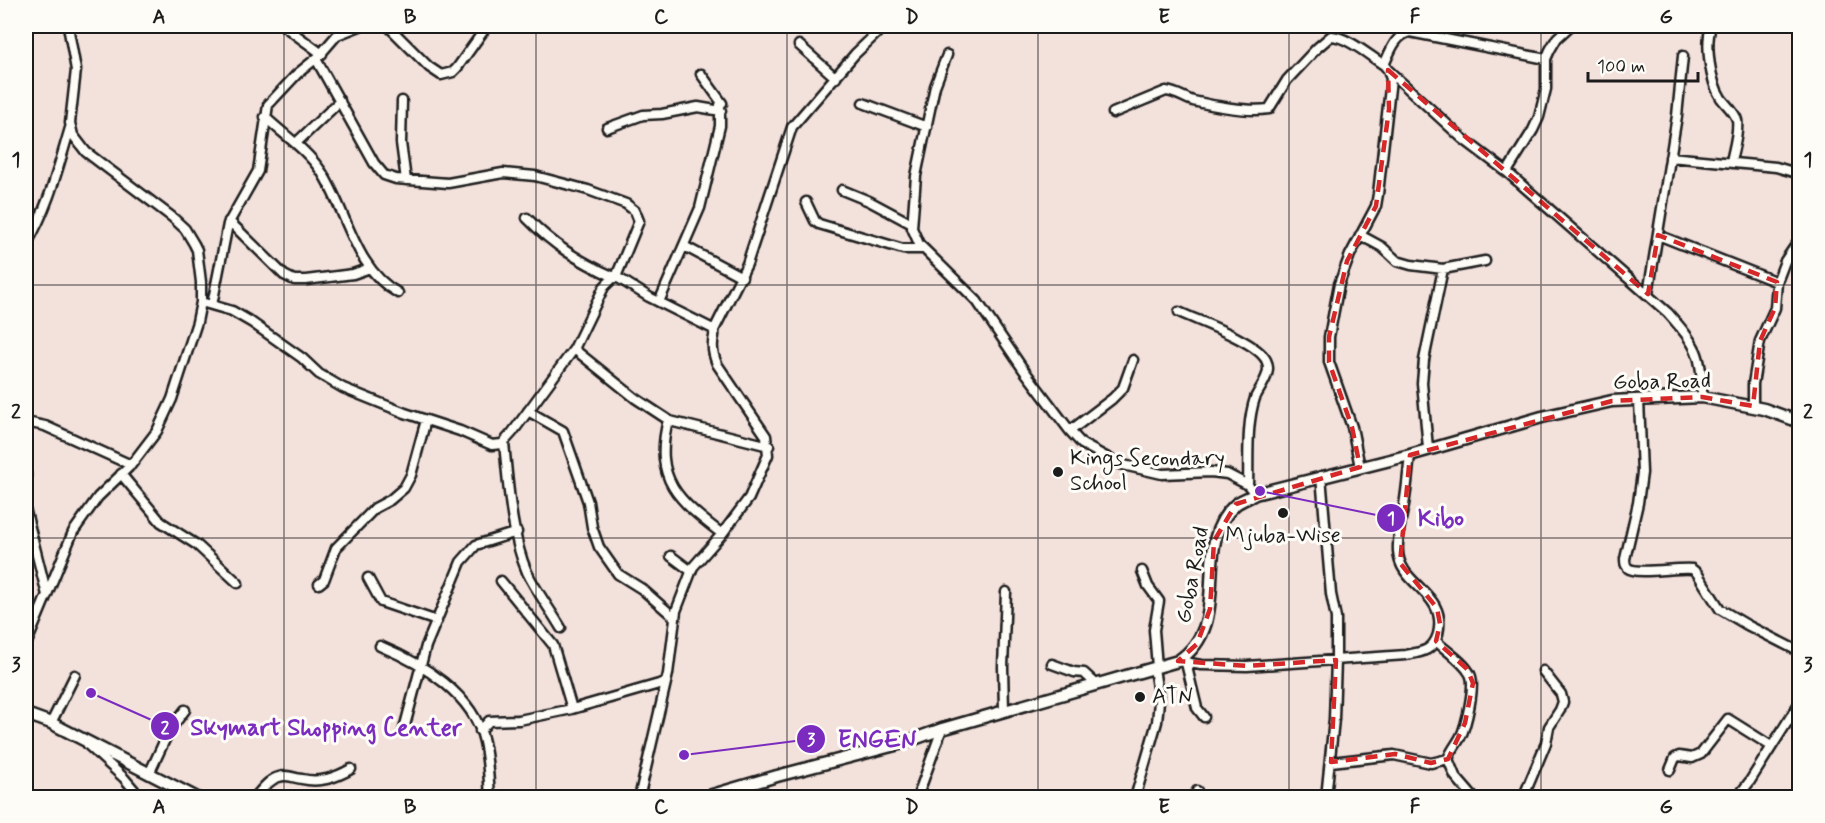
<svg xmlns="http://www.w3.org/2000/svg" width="1825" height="823" font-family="Mynerve,sans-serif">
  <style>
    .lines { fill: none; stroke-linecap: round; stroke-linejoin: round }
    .street-casing { stroke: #1c1c1c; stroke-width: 13 }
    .secondary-casing { stroke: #1c1c1c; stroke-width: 15 }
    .street { stroke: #fdfcf7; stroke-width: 8 }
    .secondary { stroke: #fdfcf7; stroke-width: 10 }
    .marked { fill: none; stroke: #d62828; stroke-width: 4.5; stroke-dasharray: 12 8; stroke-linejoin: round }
    .grid { fill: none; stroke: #1c1c1c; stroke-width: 1.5; stroke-opacity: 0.55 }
    .poi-dot { fill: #1c1c1c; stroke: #fdfcf7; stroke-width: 2 }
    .labels { text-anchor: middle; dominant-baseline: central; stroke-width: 6; stroke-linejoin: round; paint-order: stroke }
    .street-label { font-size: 22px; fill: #1c1c1c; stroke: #fdfcf7 }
    .poi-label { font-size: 22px; fill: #1c1c1c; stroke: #fdfcf7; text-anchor: start }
    .leader { fill: none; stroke: #7b2cbf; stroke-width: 2 }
    .callout-dot { fill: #7b2cbf; stroke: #fdfcf7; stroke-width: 2 }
    .mark-label { font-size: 18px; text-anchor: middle; font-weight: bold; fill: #fff }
    .callout-label { font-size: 24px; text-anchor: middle; font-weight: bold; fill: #7b2cbf; stroke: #fdfcf7; stroke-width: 6; stroke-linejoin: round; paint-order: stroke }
    .neatline { fill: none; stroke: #1c1c1c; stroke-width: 2 }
    .grid-label { font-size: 20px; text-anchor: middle; font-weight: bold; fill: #1c1c1c }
  </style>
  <rect width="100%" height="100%" fill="#f3e1dc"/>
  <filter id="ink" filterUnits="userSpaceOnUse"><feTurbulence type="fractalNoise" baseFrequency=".0167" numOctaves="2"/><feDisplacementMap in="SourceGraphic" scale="12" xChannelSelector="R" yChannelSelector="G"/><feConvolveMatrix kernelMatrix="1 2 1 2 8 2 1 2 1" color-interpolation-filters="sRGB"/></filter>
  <g filter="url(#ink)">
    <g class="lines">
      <defs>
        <path id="street" d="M 284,26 L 322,54
          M 388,26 L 429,67 L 441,75 L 453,72 L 457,68 L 487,26
          M 1711,26 C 1705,45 1710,81 1721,98 C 1726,105 1735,112 1737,120 C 1739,133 1733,150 1731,162
          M 799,45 L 836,78
          M 947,55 L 935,86 L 916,176 L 912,228 L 919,244 L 977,301 L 1023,369 L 1070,431 L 1082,444 L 1119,464 L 1162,474 L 1211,472 L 1227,474 L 1248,485 L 1255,494
          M 316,59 L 374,163 L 384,175 L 396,179 L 448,183 L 503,173 L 535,176 L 588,190 L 626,204 L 635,211 L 639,221 L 616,277
          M 1384,65 C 1390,52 1395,35 1410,32 L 1546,59
          M 1388,70 L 1462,138 L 1507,172 L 1668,313 C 1696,345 1703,354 1702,397
          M 402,101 L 401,143 L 406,180
          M 863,103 L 927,127
          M 1113,113 L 1166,91 C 1176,92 1184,98 1193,101 C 1214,106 1248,112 1269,109 L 1287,80 L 1317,48 L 1331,36 C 1346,36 1370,56 1384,65 L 1388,70 L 1391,79 L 1378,194 L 1376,206 L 1350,255 L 1339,284 L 1329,337 L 1329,362 L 1352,427 L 1360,467
          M 265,117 C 284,135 306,149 321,171 C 347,210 354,269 398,293
          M 607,128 L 643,115 L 662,114 L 698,107 L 721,111
          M 296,143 L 340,101
          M 1670,157 L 1776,167 L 1800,174
          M 1507,172 L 1533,130 L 1539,117 L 1546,89 L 1546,59 L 1550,50 L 1557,38 L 1570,26
          M 842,190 L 869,201 L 912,224
          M 806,202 L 815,221 L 819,224 L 903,249 L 923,249
          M 527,218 C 554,246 579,261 614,277
          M 229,221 L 284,275 L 294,280 L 306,280 L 353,274 L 370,268
          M 1360,235 L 1382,247 L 1397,261 L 1411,265 L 1443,269 L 1485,261
          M 1658,235 L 1777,282
          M 26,245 C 48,209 58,168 70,128
          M 684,246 L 742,277
          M 1648,294 L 1677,116 L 1683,56
          M 201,302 L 232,311 L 251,322 L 302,358 L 319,374 L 343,388 L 405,413 L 460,431 L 492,445 L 502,444 L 512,433 L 574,349 L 604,287 L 614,277 L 620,279 L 649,297 L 713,329 C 716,335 713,337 713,343 C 712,351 714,357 717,364 L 766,436 L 768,455 L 749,498 L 722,534 L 693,567 L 676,611 L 668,674 L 639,798
          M 659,302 L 700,208 L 720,126 L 720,105 L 722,103 L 701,74
          M 212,305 L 228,224 L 258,171 L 268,105 L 297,74 L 318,57 L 337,35 L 360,26
          M 1179,312 C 1200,322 1256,341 1266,360 C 1273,373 1260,387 1255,398 C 1246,425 1249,458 1248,485
          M 714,330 L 747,264 L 792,127 L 855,54 L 877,33
          M 574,349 L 635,398 L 670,421 L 769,446
          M 1639,400 L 1642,473 L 1638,503 L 1625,559 C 1625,563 1625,565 1628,568 C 1636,575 1679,567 1692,569 L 1697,573 L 1720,609 L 1747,625 L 1800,652
          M 1753,406 L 1753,384 L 1760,341 L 1775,308 L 1777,282 L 1785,261 L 1800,239
          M 528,411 L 563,431 L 588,502 L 592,527 L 599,547 L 618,574 L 642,589 L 674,617
          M 668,420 C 653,480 678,500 722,534
          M 26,422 L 45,426 L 131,465
          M 1070,431 L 1112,399 L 1123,388 L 1133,360
          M 504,443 C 508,481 511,536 527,572 C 536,591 550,609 561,628
          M 1428,448 L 1422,383 L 1424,360 L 1443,269
          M 121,474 L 161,522 L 197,545 L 238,583
          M 1321,476 L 1331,594 L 1336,618 L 1336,660 L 1334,719 L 1326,798
          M 26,477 L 26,474
          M 26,512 L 47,595
          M 671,556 L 691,571
          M 1142,571 L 1148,586 L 1159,601 L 1154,630 L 1157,667
          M 368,578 L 381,602 L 437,621
          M 501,581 L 553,645 L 572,709
          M 319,584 L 324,580 L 336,548 L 375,508 L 390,500 L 404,488 L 411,475 L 426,420
          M 26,645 L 73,532 L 98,497 L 131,465 L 157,431 L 172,399 L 197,322 L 201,302 L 201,282 L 197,250 L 194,244 L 185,229 L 172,217 L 86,152 L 73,135 L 70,123 L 76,70 L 68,26
          M 380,646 C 421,663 474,694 484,742 C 488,760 489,779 490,798
          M 1178,661 L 1201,665 L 1247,666 L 1406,655 C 1422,652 1433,651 1438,634 C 1448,592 1399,586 1398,551 C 1397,536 1401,520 1404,505 C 1407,489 1408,472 1410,455
          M 1186,663 L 1197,708 L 1204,717
          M 1052,664 L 1074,672 L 1084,673 L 1096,684
          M 1004,710 L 1003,667 L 1006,592
          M 51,723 L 75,675
          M 480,731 L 489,721 L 519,720 L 572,709 L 666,682
          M 403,733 L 426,646 L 461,562 L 476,545 L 517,532
          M 88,745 L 124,778 L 141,798
          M 1448,759 L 1455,776 L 1474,798
          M 1331,762 L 1394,755 L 1431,763 L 1448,759 C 1451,751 1456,745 1460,738 C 1466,727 1476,685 1470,674 C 1463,661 1446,651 1436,641
          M 1670,770 L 1675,758 L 1679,756 L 1692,758 L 1701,754 L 1728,719 L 1771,746
          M 149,774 L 169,731 L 185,710
          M 1799,778 L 1800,778
          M 254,798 C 261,791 269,779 279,777 C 286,774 294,778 302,779 C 320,783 335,778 351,769
          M 917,798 L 942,729
          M 1135,798 L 1157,722 L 1159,701 L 1154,668
          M 1194,798 L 1197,791
          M 1523,798 L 1546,743 L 1549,727 L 1560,710 L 1563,702 L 1561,694 L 1543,671
          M 1737,798 L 1750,781 L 1800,702"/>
        <path id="secondary" d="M 26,714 L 51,723 L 197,798
          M 702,798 L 777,776 L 903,743 L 942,729 L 1178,661 C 1236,622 1189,546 1235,505 C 1240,500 1249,498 1255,494 L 1410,455 L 1542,417 L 1612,401 L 1702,397 L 1764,409 L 1800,422"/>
      </defs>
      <use href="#street" class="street-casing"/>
      <use href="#secondary" class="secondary-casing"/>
      <use href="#street" class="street"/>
      <use href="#secondary" class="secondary"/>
    </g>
  </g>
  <path class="marked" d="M 1388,70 L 1648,294 L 1658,235 L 1777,282 L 1775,308 L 1760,341 L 1753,406 L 1702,397 L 1612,401 L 1410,455 L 1400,563 L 1437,608 L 1440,624 L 1436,641 L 1467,669 L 1473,683 L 1465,723 L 1448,759 L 1431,763 L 1395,754 L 1331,762 L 1336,660 L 1247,666 L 1178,661 L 1197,644 L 1210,609 L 1214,541 L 1236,504 L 1360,467 L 1352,427 L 1329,362 L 1329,337 L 1347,261 L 1376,206 L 1389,109 Z"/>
  <path class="grid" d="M 284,26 L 284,798M 536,26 L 536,798M 787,26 L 787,798M 1038,26 L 1038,798M 1289,26 L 1289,798M 1541,26 L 1541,798M 26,285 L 1800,285M 26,538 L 1800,538"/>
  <g class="poi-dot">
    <circle cx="1058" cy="472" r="6"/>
    <circle cx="1283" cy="513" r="6"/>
    <circle cx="1140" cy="697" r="6"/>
  </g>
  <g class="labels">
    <g class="street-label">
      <text transform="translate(1662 382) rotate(-1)">Goba Road</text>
      <text transform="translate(1193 575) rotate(-79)">Goba Road</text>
    </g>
    <g class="poi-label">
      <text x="1070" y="459">Kings Secondary<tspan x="1070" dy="25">School</tspan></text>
      <text x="1283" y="536" text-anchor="middle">Mjuba-Wise</text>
      <text x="1152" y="697">ATN</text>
    </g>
  </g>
  <path class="leader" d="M1260 491L1391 518M91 693L165 726M684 755L811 739"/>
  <g class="callout-dot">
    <circle cx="1260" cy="491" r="6"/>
    <circle cx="91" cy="693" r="6"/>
    <circle cx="684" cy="755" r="6"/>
    <circle cx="1391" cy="518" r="15"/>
    <circle cx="165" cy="726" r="15"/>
    <circle cx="811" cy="739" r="15"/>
  </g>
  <g class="mark-label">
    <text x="1391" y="524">1</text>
    <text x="165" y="733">2</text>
    <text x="811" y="745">3</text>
  </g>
  <g class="callout-label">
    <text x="1441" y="526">Kibo</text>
    <text x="326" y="735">Skymart Shopping Center</text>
    <text x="877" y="747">ENGEN</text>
  </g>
  <rect width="1825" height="823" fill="none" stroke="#fdfcf7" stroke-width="66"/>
  <path d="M1588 72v9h110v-9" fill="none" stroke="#1c1c1c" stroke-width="3"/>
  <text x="1597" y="72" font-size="18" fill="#1c1c1c" stroke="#fdfcf7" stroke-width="4.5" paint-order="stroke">100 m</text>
  <rect x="33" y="33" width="1759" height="757" class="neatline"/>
  <g class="grid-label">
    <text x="159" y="23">A</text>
    <text x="410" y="23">B</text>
    <text x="661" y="23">C</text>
    <text x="912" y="23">D</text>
    <text x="1164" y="23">E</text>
    <text x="1415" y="23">F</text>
    <text x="1666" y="23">G</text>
    <text x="16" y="166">1</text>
    <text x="1808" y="166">1</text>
    <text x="16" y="418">2</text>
    <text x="1808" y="418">2</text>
    <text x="16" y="671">3</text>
    <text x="1808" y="671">3</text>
    <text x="159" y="813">A</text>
    <text x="410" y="813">B</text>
    <text x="661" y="813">C</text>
    <text x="912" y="813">D</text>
    <text x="1164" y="813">E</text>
    <text x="1415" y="813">F</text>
    <text x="1666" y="813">G</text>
  </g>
</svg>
